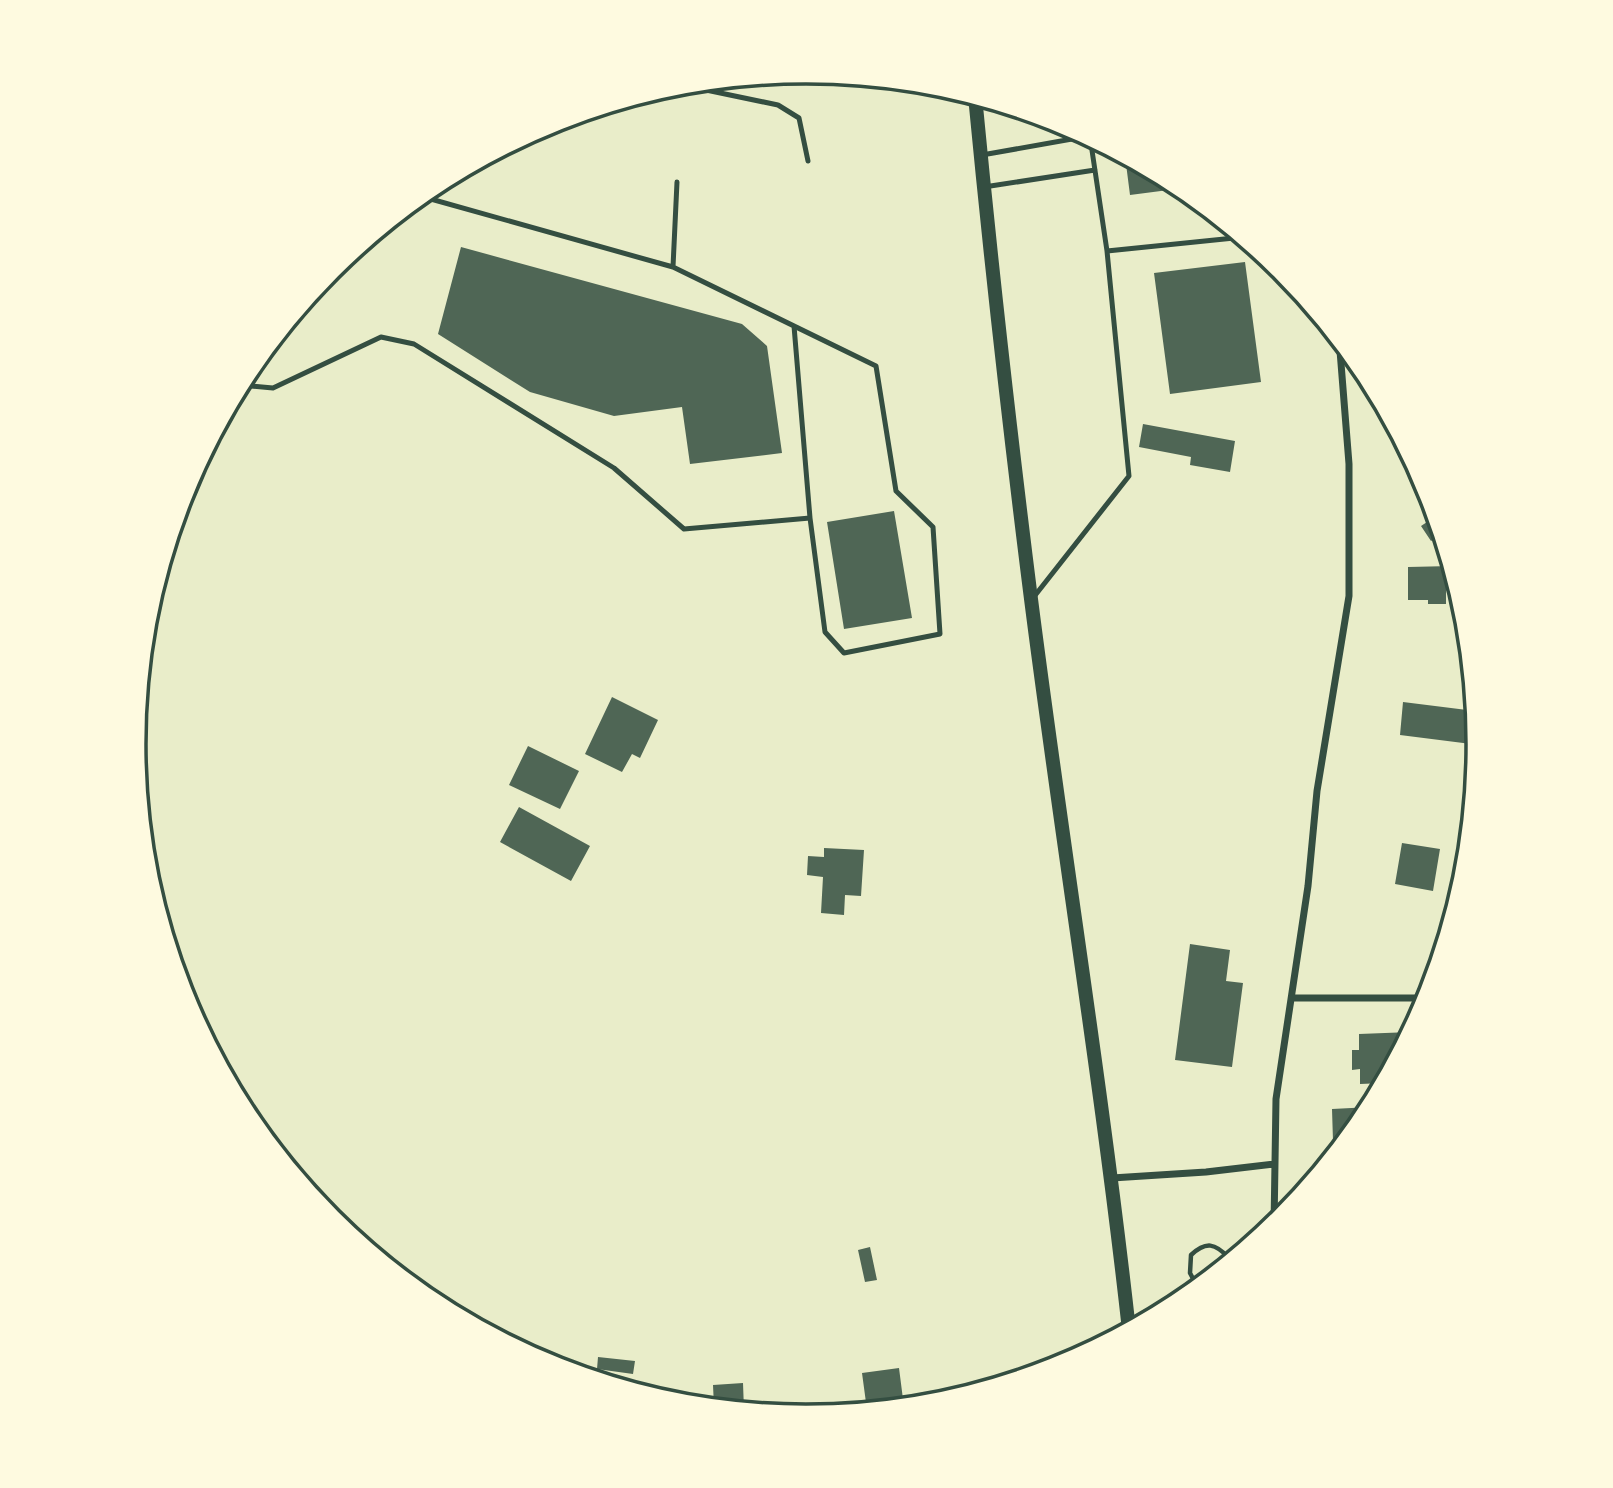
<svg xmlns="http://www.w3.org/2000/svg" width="1613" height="1488" font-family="'Public Sans',sans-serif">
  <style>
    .building { fill: #4f6655 }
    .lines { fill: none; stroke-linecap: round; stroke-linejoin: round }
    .path { stroke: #344e41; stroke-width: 4.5 }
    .service { stroke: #344e41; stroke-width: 5 }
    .minor { stroke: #344e41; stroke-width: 7 }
    .secondary { stroke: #344e41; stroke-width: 14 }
    .rim { fill: none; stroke: #344e41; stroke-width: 3.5 }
  </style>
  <rect width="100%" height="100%" fill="#e9edc9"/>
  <path class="building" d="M 1125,156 L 1180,185 L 1184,188 L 1130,195 Z
    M 461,247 L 742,324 L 767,346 L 782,453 L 690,464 L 682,407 L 614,416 L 530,392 L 438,334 Z
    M 1245,262 L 1261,382 L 1170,394 L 1154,273 Z
    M 1143,424 L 1235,441 L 1230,472 L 1190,465 L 1191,457 L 1139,447 Z
    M 894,511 L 912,618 L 844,629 L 827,522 Z
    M 1436,516 L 1442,534 L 1431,541 L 1421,526 Z
    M 1452,566 L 1458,589 L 1446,589 L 1446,604 L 1428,604 L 1428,600 L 1408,600 L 1408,567 Z
    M 612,697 L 658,720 L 640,758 L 632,754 L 622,772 L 585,754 Z
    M 1403,702 L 1475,711 L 1479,745 L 1400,735 Z
    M 528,746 L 579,771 L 560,809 L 509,785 Z
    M 519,807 L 590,846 L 571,881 L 500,842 Z
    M 1402,843 L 1440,849 L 1433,891 L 1395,884 Z
    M 824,848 L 864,850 L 861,896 L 845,895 L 844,915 L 821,913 L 823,877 L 807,875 L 808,856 L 824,857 Z
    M 1190,944 L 1230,950 L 1226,981 L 1243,983 L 1232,1067 L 1175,1060 Z
    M 1411,1032 L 1399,1055 L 1396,1055 L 1396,1060 L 1384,1083 L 1360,1084 L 1360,1069 L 1352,1070 L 1352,1050 L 1359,1050 L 1359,1034 Z
    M 1371,1107 L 1347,1140 L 1333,1141 L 1332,1109 Z
    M 870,1247 L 877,1280 L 865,1282 L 858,1250 Z
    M 598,1357 L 635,1361 L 633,1374 L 597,1369 Z
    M 899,1368 L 904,1407 L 867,1410 L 862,1373 Z
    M 743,1383 L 744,1410 L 714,1407 L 713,1385 Z"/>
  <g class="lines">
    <path class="path" d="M 1198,1288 L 1190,1273 L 1191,1255 C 1206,1241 1215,1243 1229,1258 L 1229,1263"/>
    <path class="service" d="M 705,82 L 706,90 L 778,105 L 799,118 L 808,161
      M 1090,137 L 1107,251
      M 982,155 L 1089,136
      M 984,187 L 1095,170
      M 420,196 L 673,267 L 677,182
      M 430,199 L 433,185
      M 673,267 L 876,366 L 896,491 L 933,527 L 940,634 L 844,653 L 825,632 L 810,518 L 794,326
      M 240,385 L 273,388 L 381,337 L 414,344 L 614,468 L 684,529 L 810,518
      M 1033,598 L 1129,476 L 1107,251 L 1244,237"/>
    <path class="minor" d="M 1292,998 L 1429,998
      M 1112,1178 L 1206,1172 L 1274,1164
      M 1274,1226 L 1276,1099 L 1308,886 L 1317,791 L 1349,596 L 1349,464 L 1339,338"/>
    <path class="secondary" d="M 975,96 C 991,264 1010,432 1031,599 C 1062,843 1102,1086 1129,1330"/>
  </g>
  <path d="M0 0H1613V1488H0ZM146 744a660 660 0 1 1 1320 0a660 660 0 1 1-1320 0Z" fill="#fefae0" fill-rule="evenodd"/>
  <path class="rim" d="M146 744a660 660 0 1 1 1320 0a660 660 0 1 1-1320 0Z"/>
</svg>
